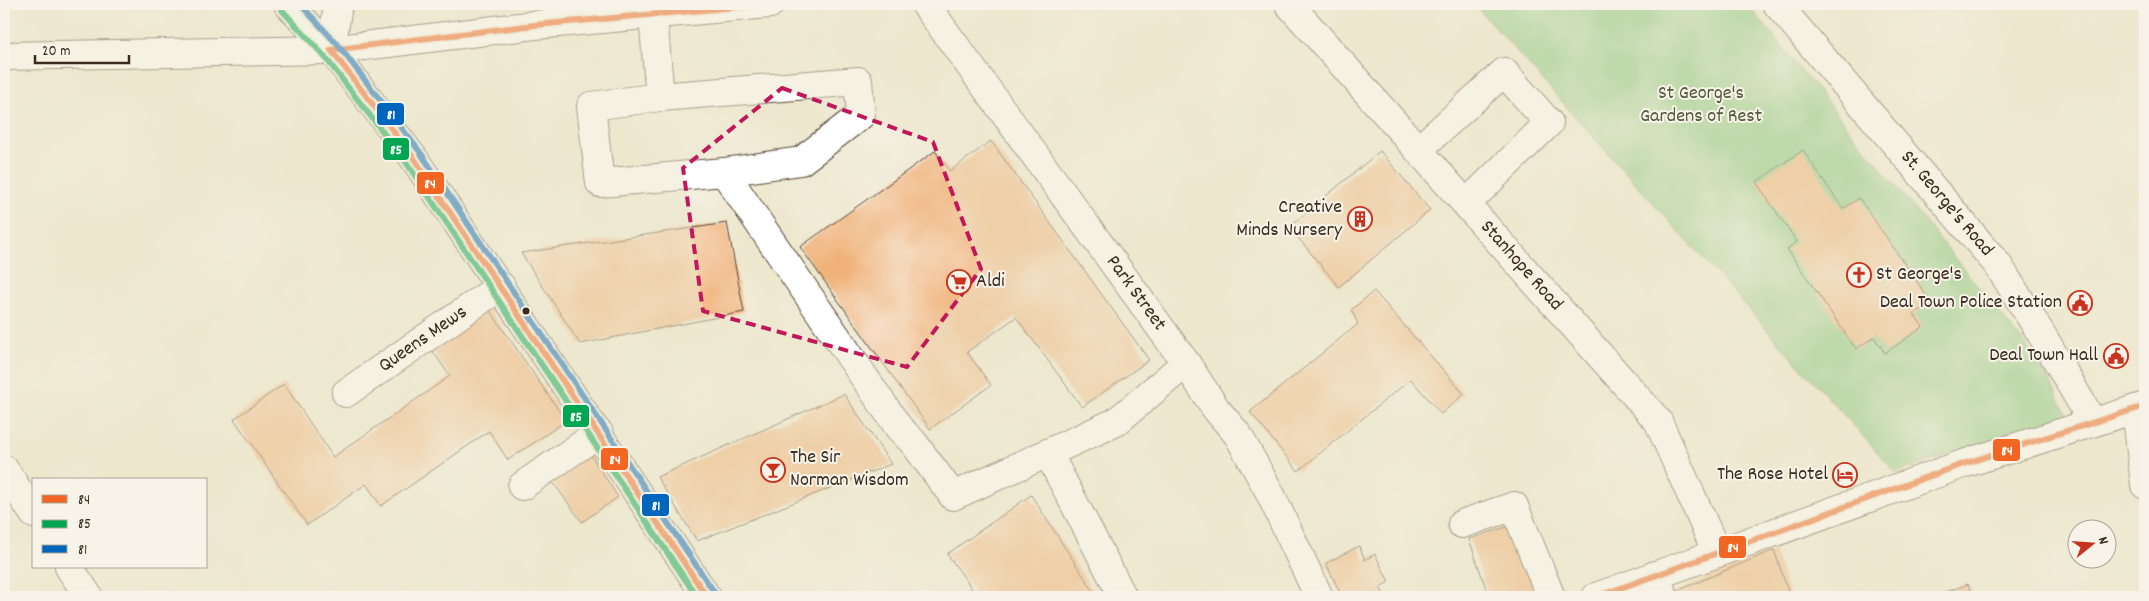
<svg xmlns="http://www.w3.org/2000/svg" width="2149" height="601" font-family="Dekko,sans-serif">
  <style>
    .green { fill: #85c77f; stroke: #60784e }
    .building { fill: #f1b27a }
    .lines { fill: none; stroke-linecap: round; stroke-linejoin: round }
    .minor-casing { stroke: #564638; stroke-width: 30 }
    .major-casing { stroke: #564638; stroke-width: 30 }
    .minor { stroke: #fff; stroke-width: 28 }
    .major { stroke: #fff; stroke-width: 28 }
    .bus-1-casing { stroke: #f7f3e8; stroke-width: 10 }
    .bus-2-casing { stroke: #f7f3e8; stroke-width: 10 }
    .bus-3-casing { stroke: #f7f3e8; stroke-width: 10 }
    .bus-1 { stroke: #f26522; stroke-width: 6 }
    .bus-2 { stroke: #00a651; stroke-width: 6 }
    .bus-3 { stroke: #0065bd; stroke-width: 6 }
    .marked { fill: none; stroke: #c2185b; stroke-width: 4; stroke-dasharray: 10 6; stroke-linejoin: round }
    .bus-dot { fill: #3b2a1e; stroke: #f7f3e8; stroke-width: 2 }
    .labels { text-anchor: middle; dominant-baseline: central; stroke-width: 4; stroke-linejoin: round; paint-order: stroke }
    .park-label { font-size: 20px; fill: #51593b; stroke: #f7f3e8 }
    .street-label { font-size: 20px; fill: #3b2a1e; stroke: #f7f3e8 }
    .poi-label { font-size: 20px; fill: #3b2a1e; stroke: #f7f3e8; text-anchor: end }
    .line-badge { stroke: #f7f3e8; stroke-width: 2 }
    .badge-label { font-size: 14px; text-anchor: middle; font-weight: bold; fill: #fff }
  </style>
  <rect width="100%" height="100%" fill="#f7f3e8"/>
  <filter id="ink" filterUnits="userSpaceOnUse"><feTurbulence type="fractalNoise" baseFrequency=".02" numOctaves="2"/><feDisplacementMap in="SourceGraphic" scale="10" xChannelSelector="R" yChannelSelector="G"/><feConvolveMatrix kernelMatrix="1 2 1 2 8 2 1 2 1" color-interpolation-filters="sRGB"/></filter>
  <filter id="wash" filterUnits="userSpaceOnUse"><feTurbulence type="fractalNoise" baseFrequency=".0096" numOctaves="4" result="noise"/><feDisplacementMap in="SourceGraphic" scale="20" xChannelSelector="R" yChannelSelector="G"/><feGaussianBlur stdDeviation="1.12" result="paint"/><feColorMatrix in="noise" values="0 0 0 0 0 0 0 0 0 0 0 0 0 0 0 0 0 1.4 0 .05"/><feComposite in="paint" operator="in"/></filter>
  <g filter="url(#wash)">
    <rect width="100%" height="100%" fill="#ede7cd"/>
    <path class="green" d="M 1474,4 L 1747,4 L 2029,349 L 2049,380 L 2067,415 L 1896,473 Z"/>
    <g id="blocks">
      <path class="building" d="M 991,141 L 1149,360 L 1082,407 L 1016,317 L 967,352 L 991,385 L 930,429 L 800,247 L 935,151 L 950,171 Z
        M 1803,150 L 1843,209 L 1859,198 L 1931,302 L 1914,314 L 1923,327 L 1885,353 L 1874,337 L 1856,349 L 1787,249 L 1797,242 L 1756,182 Z
        M 1380,151 L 1430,210 L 1339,287 L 1289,227 Z
        M 727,223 L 744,312 L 580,344 L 521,253 Z
        M 1374,291 L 1464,394 L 1441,414 L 1411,379 L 1298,471 L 1250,412 L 1358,324 L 1351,310 Z
        M 489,309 L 566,421 L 508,460 L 489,431 L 381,506 L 366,484 L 307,525 L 234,419 L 284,384 L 333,457 L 450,376 L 431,349 Z
        M 844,394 L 891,464 L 697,541 L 657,477 Z
        M 589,452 L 618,497 L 582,522 L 550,478 Z
        M 1031,495 L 1097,597 L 975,597 L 971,587 L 947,554 Z
        M 1513,525 L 1542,591 L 1526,597 L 1489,597 L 1469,539 Z
        M 1359,546 L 1365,560 L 1375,554 L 1389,582 L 1380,587 L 1385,597 L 1342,597 L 1326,563 Z
        M 1774,550 L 1790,597 L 1675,597 L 1672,593 Z
        M 1968,584 L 1973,597 L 1932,597 Z"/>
    </g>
  </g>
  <g filter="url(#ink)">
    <use href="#blocks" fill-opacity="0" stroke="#564638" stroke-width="1"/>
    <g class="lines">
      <defs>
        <g id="minor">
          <path id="s1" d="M 925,4 L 1186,363 L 1216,409 L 1238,435 L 1269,491 L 1319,597"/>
          <path id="s2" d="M 1289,4 L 1658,421 L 1717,553"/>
          <path id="s3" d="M 1777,4 L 1998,265 L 2045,340 L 2092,421"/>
          <path d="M 653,16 L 660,97 L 858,81 L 861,115 L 801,161 L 724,172 L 600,183 L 591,106 L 660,97"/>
          <path d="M 331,50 L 338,4"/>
          <path d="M 4,56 L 331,50 L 535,25 L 770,4"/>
          <path d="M 1418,150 L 1504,72 L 1549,123 L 1466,204"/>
          <path d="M 724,172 L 899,428 L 913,442 L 953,496 L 1116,422 L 1186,363"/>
          <path id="s4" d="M 346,393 L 501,286"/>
          <path d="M 2136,409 L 2145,485"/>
          <path d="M 1048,453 L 1123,597"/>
          <path d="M 4,469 L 34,514"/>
          <path d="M 522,486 L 599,433"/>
          <path d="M 1462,524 L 1514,506 L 1551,597"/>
          <path d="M 69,567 L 89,597"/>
          <path d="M 1655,575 L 1664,597"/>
          <path d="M 1596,597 L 1963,464 L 2145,406"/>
        </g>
        <path id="major" d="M 288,4 L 331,50 L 413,157 L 707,597"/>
      </defs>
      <use href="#minor" class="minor-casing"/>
      <use href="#major" class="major-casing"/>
      <use href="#minor" class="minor"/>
      <use href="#major" class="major"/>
      <defs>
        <path id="bus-1" d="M 331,50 L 413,157 L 707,597
          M 331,50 L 535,25 L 770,4
          M 1596,597 L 1963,464 L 2145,406"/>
        <path id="bus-2" d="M 282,10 L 324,56 L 406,162 L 697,597"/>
        <path id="bus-3" d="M 300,4 L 338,45 L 420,152 L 714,592"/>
      </defs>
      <use href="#bus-1" class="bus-1-casing"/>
      <use href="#bus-2" class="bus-2-casing"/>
      <use href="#bus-3" class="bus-3-casing"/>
      <use href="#bus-1" class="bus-1"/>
      <use href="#bus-2" class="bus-2"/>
      <use href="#bus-3" class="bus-3"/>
    </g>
  </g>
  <path d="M0 0H2149V601H0ZM 782,88 L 933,142 L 981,269 L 907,367 L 703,311 L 683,168 Z" fill="#ede7cd" fill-opacity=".55" fill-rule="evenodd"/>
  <path class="marked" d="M 782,88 L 933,142 L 981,269 L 907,367 L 703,311 L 683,168 Z"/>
  <defs>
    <symbol id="building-ring" viewBox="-11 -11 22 22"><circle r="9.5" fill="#f7f3e8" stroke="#c8321e" stroke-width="1.5"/><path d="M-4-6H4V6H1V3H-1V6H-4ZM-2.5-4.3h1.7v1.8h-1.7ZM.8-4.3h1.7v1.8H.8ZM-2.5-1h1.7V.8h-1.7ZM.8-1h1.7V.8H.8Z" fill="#c8321e"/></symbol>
    <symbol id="church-ring" viewBox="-11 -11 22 22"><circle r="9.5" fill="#f7f3e8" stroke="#c8321e" stroke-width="1.5"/><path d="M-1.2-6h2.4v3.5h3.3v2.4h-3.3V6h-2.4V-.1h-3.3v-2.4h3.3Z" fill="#c8321e"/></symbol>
    <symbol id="supermarket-ring" viewBox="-11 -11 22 22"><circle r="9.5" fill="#f7f3e8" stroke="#c8321e" stroke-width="1.5"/><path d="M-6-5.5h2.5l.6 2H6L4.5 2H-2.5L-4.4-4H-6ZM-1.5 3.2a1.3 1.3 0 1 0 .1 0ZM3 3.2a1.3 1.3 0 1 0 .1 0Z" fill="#c8321e"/></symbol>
    <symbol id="civic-ring" viewBox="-11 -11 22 22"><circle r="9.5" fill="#f7f3e8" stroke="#c8321e" stroke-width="1.5"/><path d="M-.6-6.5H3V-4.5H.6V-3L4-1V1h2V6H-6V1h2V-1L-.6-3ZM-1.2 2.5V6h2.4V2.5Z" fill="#c8321e"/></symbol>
    <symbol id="bar-ring" viewBox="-11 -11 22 22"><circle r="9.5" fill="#f7f3e8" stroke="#c8321e" stroke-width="1.5"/><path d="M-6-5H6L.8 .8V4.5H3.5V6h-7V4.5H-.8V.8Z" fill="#c8321e"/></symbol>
    <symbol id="hotel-ring" viewBox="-11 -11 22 22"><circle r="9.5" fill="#f7f3e8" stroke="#c8321e" stroke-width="1.5"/><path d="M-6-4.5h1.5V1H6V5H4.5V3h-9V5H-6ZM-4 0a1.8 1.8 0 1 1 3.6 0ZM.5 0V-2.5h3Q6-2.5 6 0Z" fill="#c8321e"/></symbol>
  </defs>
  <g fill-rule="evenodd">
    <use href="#building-ring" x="1346" y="205" width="28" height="28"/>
    <use href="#church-ring" x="1845" y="261" width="28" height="28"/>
    <use href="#supermarket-ring" x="945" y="268" width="28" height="28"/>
    <use href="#civic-ring" x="2066" y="289" width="28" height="28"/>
    <use href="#civic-ring" x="2102" y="342" width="28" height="28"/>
    <use href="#bar-ring" x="759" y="456" width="28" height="28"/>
    <use href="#hotel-ring" x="1831" y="461" width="28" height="28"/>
  </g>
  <circle class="bus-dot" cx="526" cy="311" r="4.5"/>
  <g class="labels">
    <g class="park-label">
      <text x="1701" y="94">St George's<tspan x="1701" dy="23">Gardens of Rest</tspan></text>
    </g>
    <g class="street-label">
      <text stroke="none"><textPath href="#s3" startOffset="262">St. George's Road</textPath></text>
      <text stroke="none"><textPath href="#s2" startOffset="350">Stanhope Road</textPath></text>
      <text stroke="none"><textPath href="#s1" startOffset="358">Park Street</textPath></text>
      <text stroke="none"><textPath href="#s4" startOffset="94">Queens Mews</textPath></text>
    </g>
    <g class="poi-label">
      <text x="1342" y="208">Creative<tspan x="1342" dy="23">Minds Nursery</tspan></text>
      <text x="1876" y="275" text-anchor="start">St George's</text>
      <text x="976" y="282" text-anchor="start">Aldi</text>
      <text x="2062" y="303">Deal Town Police Station</text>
      <text x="2098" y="356">Deal Town Hall</text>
      <text x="790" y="458" text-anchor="start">The Sir<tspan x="790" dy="23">Norman Wisdom</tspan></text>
      <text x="1828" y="475">The Rose Hotel</text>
    </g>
  </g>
  <g class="line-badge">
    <rect x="376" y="102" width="29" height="24" rx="5" fill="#0065bd"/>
    <rect x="382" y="137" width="28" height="24" rx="5" fill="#00a651"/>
    <rect x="416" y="171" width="29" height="24" rx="5" fill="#f26522"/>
    <rect x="562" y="404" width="28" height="24" rx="5" fill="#00a651"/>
    <rect x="1992" y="438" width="29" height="24" rx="5" fill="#f26522"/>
    <rect x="600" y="447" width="29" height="24" rx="5" fill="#f26522"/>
    <rect x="641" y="493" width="29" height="24" rx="5" fill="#0065bd"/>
    <rect x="1718" y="535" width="29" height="24" rx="5" fill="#f26522"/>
  </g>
  <g class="badge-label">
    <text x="391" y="119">81</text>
    <text x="396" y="154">85</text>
    <text x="430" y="188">84</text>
    <text x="576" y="421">85</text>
    <text x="2007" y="455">84</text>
    <text x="615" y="464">84</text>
    <text x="656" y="510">81</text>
    <text x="1733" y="552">84</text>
  </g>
  <rect width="2149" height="601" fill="none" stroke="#f7f3e8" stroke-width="20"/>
  <rect x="32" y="478" width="175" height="90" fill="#f7f3e8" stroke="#aca397"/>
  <rect x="42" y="495" width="25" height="8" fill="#f26522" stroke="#aca397"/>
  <text x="78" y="504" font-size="15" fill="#3b2a1e">84</text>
  <rect x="42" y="520" width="25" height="8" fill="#00a651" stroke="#aca397"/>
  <text x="78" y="528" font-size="15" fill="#3b2a1e">85</text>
  <rect x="42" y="545" width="25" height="8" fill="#0065bd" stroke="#aca397"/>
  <text x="78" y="554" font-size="15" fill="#3b2a1e">81</text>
  <g transform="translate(2092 544) rotate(73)"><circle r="24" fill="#f7f3e8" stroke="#aca397"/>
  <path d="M0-4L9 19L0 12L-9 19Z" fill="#c8321e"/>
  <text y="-8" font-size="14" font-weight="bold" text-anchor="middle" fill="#3b2a1e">N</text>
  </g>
  <path d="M35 55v8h94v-8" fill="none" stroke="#3b2a1e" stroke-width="2.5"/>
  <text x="42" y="55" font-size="15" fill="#3b2a1e" stroke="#f7f3e8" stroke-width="4" paint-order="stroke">20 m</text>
</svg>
